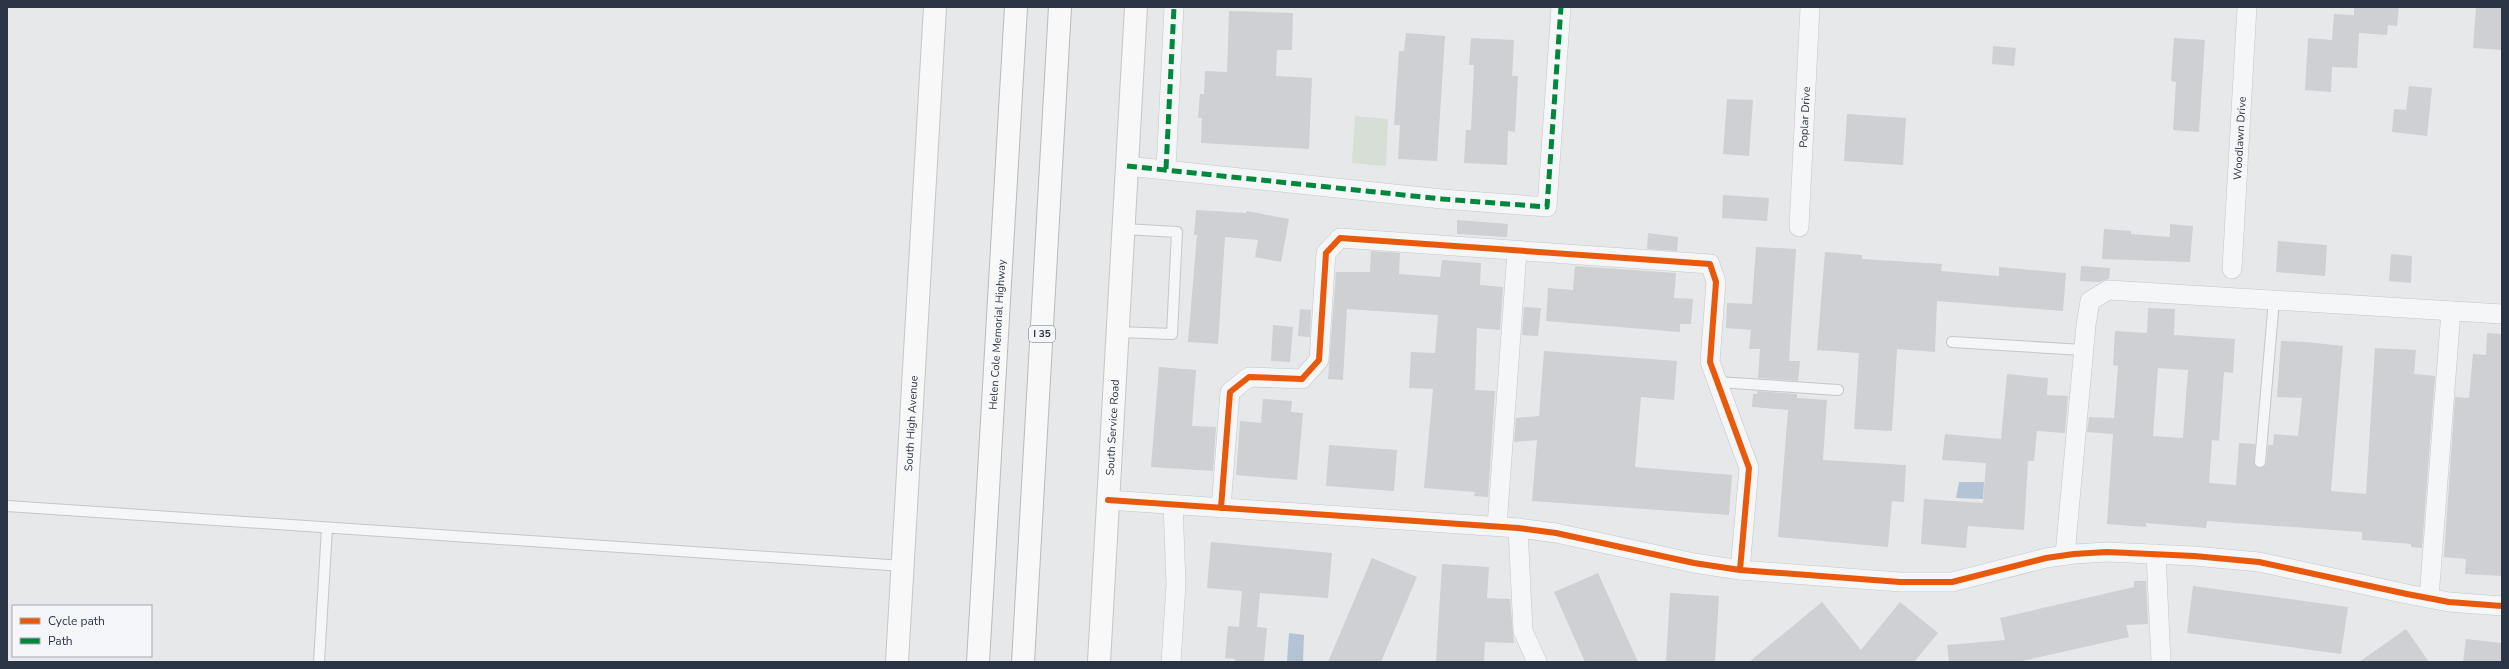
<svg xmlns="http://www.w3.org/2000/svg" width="2509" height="669" font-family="'Nunito Sans',sans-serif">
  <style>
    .green { fill: #d6ded6 }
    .water { fill: #b4c4d5 }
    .building { fill: #ced0d3; fill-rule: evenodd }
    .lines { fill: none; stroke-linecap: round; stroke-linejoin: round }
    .service-casing { stroke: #c4c6c8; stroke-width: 12 }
    .minor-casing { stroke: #c4c6c8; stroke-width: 20 }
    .secondary-casing { stroke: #c4c6c8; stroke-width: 24 }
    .motorway-casing { stroke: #b8bbbf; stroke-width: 24 }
    .service { stroke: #f5f6f7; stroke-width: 10 }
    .minor { stroke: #f5f6f7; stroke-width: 19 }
    .secondary { stroke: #f8f8f8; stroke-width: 22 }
    .motorway { stroke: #f8f8f8; stroke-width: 22 }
    .quiet { stroke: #00873e; stroke-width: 5; stroke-dasharray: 10 5; stroke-linecap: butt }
    .cycleway-casing { stroke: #f4f6f9; stroke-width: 8 }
    .cycleway { stroke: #e8590c; stroke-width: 6 }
    .labels { text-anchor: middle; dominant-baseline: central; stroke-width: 4; stroke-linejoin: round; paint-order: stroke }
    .shield { fill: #f4f6f9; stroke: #676e7b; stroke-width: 1 }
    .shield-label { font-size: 10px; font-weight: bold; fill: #2b3445 }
    .street-label { font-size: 11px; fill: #2b3445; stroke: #f4f6f9 }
  </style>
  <rect width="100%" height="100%" fill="#e6e8ea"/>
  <path class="green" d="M 1355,116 L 1388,119 L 1386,166 L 1352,163 Z"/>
  <path class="water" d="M 1959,482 L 1984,482 L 1983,499 L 1956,498 Z
    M 1289,633 L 1304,635 L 1303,662 L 1287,662 Z"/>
  <path class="building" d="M 2354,7 L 2399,7 L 2397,26 L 2388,25 L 2387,35 L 2359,33 L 2357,68 L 2332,67 L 2331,92 L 2305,90 L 2308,38 L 2332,40 L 2334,14 L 2354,15 Z
    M 2476,7 L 2502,7 L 2502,50 L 2473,48 Z
    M 1229,11 L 1293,13 L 1292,50 L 1277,50 L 1276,76 L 1312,78 L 1309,149 L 1201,143 L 1202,118 L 1198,118 L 1200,94 L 1204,94 L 1205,71 L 1227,72 Z
    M 1406,33 L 1445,36 L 1437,161 L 1398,159 L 1400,125 L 1394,125 L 1399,51 L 1404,51 Z
    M 1471,38 L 1514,40 L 1512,76 L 1518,76 L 1515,132 L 1508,131 L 1507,165 L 1464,163 L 1466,130 L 1471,130 L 1474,65 L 1469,65 Z
    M 2174,38 L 2205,40 L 2199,132 L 2173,130 L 2176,82 L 2171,81 Z
    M 1993,46 L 2016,48 L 2014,66 L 1992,64 Z
    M 2409,86 L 2432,88 L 2427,136 L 2392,132 L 2394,109 L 2406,110 Z
    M 1727,99 L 1753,100 L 1749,156 L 1723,154 Z
    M 1847,114 L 1906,118 L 1903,165 L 1844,161 Z
    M 1723,195 L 1769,198 L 1767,221 L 1722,218 Z
    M 1196,210 L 1246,213 L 1247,211 L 1289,219 L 1281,262 L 1255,257 L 1258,240 L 1225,237 L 1218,344 L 1188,342 L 1197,235 L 1194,235 Z
    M 1457,220 L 1508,224 L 1507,237 L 1457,234 Z
    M 2170,224 L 2193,226 L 2190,262 L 2102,259 L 2104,229 L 2131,231 L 2131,234 L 2170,237 Z
    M 1648,233 L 1678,237 L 1677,251 L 1647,249 Z
    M 2278,241 L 2327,245 L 2325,276 L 2276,272 Z
    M 1756,247 L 1796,249 L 1789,361 L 1800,361 L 1798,381 L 1758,378 L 1760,349 L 1749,349 L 1751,330 L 1726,328 L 1727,303 L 1752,304 Z
    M 1371,251 L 1400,253 L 1399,274 L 1440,277 L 1442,260 L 1481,263 L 1480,285 L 1503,287 L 1500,330 L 1477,328 L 1475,390 L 1495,391 L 1488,497 L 1474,496 L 1475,492 L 1424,488 L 1433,389 L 1409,388 L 1411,352 L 1435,353 L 1438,315 L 1347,309 L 1343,380 L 1328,379 L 1336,272 L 1370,272 Z
    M 1825,252 L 1862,255 L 1862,259 L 1942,264 L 1941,271 L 1999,276 L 1999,267 L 2066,273 L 2063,311 L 1937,301 L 1935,352 L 1897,349 L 1892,431 L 1854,429 L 1859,353 L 1817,350 Z
    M 2391,254 L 2412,256 L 2411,283 L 2389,281 Z
    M 1575,266 L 1676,273 L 1674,298 L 1693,299 L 1691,324 L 1680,324 L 1680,332 L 1546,321 L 1548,288 L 1573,290 Z
    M 2081,266 L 2110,268 L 2109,279 L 2099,282 L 2080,281 Z
    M 1524,307 L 1541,308 L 1538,336 L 1522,335 Z
    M 2148,308 L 2175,309 L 2174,335 L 2235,339 L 2233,373 L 2224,372 L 2219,441 L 2212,440 L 2209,483 L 2236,485 L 2239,443 L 2255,444 L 2254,464 L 2260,468 L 2266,465 L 2268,445 L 2273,445 L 2274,434 L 2298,436 L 2302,398 L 2277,397 L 2281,341 L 2306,342 L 2343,346 L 2331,491 L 2366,494 L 2375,348 L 2416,350 L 2414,374 L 2435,376 L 2422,548 L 2411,547 L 2411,544 L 2362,540 L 2362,532 L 2207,521 L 2206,528 L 2146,523 L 2146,527 L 2107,524 L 2113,434 L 2087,432 L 2089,417 L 2114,418 L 2118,366 L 2113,365 L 2115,331 L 2147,333 ZM 2158,368 L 2188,370 L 2183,438 L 2153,436 Z
    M 1300,309 L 1311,310 L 1310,337 L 1298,336 Z
    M 1273,325 L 1293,327 L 1290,362 L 1271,361 Z
    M 2487,333 L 2502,334 L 2502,576 L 2465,574 L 2466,559 L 2444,557 L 2455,397 L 2469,398 L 2473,354 L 2486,355 Z
    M 1544,351 L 1677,361 L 1674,400 L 1641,397 L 1635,467 L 1732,475 L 1729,515 L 1532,501 L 1537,440 L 1514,442 L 1516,418 L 1539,416 Z
    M 1159,367 L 1196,370 L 1192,426 L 1216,427 L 1213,471 L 1151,467 Z
    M 2007,374 L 2048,378 L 2047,395 L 2068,396 L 2065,433 L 2037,431 L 2034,461 L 2028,461 L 2024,530 L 1968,526 L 1966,548 L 1921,544 L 1924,499 L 1983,503 L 1986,463 L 1942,460 L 1945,434 L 2001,439 Z
    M 1757,391 L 1797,394 L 1797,398 L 1827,400 L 1823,460 L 1906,465 L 1904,502 L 1892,501 L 1888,547 L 1778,537 L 1788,410 L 1752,407 L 1753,394 L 1757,394 Z
    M 1263,399 L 1292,401 L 1291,412 L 1303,413 L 1297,480 L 1236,475 L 1240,421 L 1261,423 Z
    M 1329,445 L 1397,450 L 1394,491 L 1326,486 Z
    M 1211,542 L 1332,553 L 1328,598 L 1260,593 L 1257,627 L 1267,628 L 1264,662 L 1235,662 L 1235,659 L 1225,658 L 1228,626 L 1239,627 L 1242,591 L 1207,588 Z
    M 1372,558 L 1417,577 L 1381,662 L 1328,662 Z
    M 1442,564 L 1489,567 L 1487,598 L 1510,599 L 1514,643 L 1485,642 L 1484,662 L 1436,662 Z
    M 1598,573 L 1638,662 L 1585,662 L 1554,592 Z
    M 2134,581 L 2146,581 L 2148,624 L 2126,625 L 2129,637 L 2018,662 L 1949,662 L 1947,645 L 2005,640 L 2000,618 L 2134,587 Z
    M 2193,586 L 2348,607 L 2341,654 L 2187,633 Z
    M 1670,593 L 1719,596 L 1715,662 L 1666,662 Z
    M 1822,602 L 1861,650 L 1900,602 L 1938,633 L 1914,662 L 1749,662 Z
    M 2406,629 L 2429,662 L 2359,662 Z
    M 2466,639 L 2502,643 L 2502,662 L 2463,662 Z"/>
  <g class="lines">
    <defs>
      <path id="service" d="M 1118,332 L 1172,334 L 1177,232 L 1124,229
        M 1952,342 L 2083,350
        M 1718,382 L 1838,390
        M 2260,462 L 2274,300
        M 7,506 L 903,566
        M 319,662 L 327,528"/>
      <g id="minor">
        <path d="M 1127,166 L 1442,199 L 1547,207 L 1561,7"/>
        <path d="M 1166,169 L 1174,7"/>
        <path id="s1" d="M 1799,227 L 1810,7"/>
        <path id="s2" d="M 2232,269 L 2247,7"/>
        <path d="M 1108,500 L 1518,528 L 1556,533 L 1694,563 L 1740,570 L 1900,582 L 1952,582 L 2046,558 L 2074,554 L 2107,552 L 2194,556 L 2259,562 L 2407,594 L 2449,602 L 2502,606"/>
        <path d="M 1221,508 L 1230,392 L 1249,377 L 1302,379 L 1319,360 L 1326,253 L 1340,238 L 1710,264 L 1716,282 L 1710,362 L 1749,468 L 1740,570"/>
        <path d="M 1497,526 L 1517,251"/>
        <path d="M 1518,528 L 1523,631 L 1537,662"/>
        <path d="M 2156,554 L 2161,662"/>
        <path d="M 2065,555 L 2086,325 L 2090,301 L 2108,290 L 2502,314"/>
        <path d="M 2429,598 L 2451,311"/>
        <path d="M 1171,662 L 1176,584 L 1173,504"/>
      </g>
      <g id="secondary">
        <path id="s3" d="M 897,662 L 935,7"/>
        <path id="s4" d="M 1099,662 L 1136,7"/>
      </g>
      <g id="motorway">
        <path id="s5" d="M 978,662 L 1016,7"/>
        <path d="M 1023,662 L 1060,7"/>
      </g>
    </defs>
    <use href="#service" class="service-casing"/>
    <use href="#minor" class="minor-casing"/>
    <use href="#secondary" class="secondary-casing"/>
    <use href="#motorway" class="motorway-casing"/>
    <use href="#service" class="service"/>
    <use href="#minor" class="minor"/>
    <use href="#secondary" class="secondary"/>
    <use href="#motorway" class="motorway"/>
    <path class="quiet" d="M 1127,166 L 1442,199 L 1547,207 L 1561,7
      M 1166,169 L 1174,7"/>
    <defs>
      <path id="cycleway" d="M 1108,500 L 1518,528 L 1556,533 L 1694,563 L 1740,570 L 1900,582 L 1952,582 L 2046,558 L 2074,554 L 2107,552 L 2194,556 L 2259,562 L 2407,594 L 2449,602 L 2502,606
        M 1221,508 L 1230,392 L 1249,377 L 1302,379 L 1319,360 L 1326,253 L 1340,238 L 1710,264 L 1716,282 L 1710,362 L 1749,468 L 1740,570"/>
    </defs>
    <use href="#cycleway" class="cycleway-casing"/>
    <use href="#cycleway" class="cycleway"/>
  </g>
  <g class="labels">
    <rect class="shield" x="1029" y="326" width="26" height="16" rx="3"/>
    <g class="shield-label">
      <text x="1042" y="334">I 35</text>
    </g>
    <g class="street-label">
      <text stroke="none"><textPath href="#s1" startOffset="110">Poplar Drive</textPath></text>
      <text stroke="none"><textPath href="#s2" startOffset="131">Woodlawn Drive</textPath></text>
      <text stroke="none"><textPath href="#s5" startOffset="328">Helen Cole Memorial Highway</textPath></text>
      <text stroke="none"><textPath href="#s3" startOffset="239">South High Avenue</textPath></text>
      <text stroke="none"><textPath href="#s4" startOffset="235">South Service Road</textPath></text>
    </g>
  </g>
  <rect width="2509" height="669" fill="none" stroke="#2b3445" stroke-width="16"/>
  <rect x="12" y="605" width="140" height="52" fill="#f4f6f9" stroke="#a4a8b1"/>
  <rect x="20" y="618" width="20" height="6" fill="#e8590c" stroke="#a4a8b1"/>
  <text x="48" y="625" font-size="12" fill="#2b3445">Cycle path</text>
  <rect x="20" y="638" width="20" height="6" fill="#00873e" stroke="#a4a8b1"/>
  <text x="48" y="645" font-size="12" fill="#2b3445">Path</text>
</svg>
